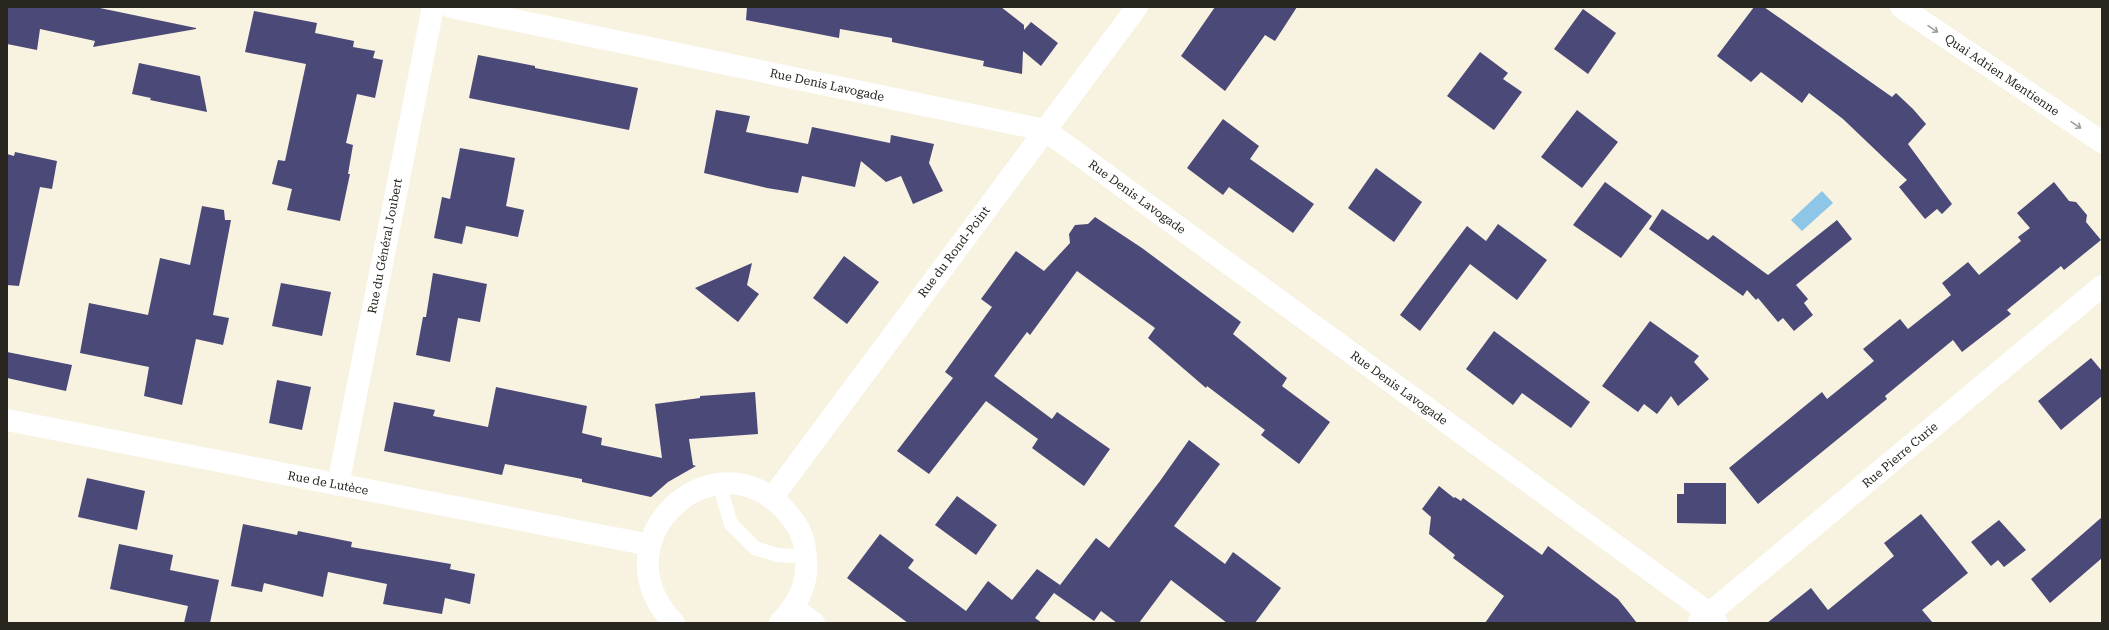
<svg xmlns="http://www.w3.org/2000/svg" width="2109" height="630" font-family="'Roboto Serif',serif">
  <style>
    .water { fill: #8dc6e6 }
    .building { fill: #4b4977 }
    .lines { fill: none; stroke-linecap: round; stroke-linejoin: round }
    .service { stroke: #fff; stroke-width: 14 }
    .minor { stroke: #fff; stroke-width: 22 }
    .oneway { stroke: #9e9d9a }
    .labels { text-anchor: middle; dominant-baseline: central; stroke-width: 4; stroke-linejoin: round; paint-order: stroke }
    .street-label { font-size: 12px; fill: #28261f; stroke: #fff }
  </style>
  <rect width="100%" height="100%" fill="#f8f2e0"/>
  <path class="water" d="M 1822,191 L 1833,203 L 1802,231 L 1791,220 Z"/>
  <path class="building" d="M 7,7 L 95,7 L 196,28 L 196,29 L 93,47 L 95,41 L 40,29 L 37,50 L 7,44 Z
    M 747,7 L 1001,7 L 1024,25 L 1024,30 L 1031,22 L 1058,43 L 1041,66 L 1023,51 L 1022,74 L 983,66 L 984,61 L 892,42 L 892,38 L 840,29 L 839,38 L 746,20 Z
    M 1215,7 L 1297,7 L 1275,41 L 1265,35 L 1225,91 L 1181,56 Z
    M 1754,7 L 1764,7 L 1892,97 L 1896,93 L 1913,109 L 1926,124 L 1908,144 L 1952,204 L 1942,214 L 1937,209 L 1925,219 L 1899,187 L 1907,180 L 1843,119 L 1809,93 L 1802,103 L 1761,72 L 1751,82 L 1717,56 Z
    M 1583,9 L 1616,33 L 1588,74 L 1554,49 Z
    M 254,11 L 317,23 L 315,33 L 354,41 L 353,47 L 375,51 L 373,58 L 383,60 L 375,98 L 357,94 L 346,143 L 353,145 L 348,174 L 350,174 L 340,221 L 287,210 L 292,189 L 272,184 L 278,160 L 285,161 L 306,64 L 245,52 Z
    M 1480,52 L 1508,73 L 1503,79 L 1522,92 L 1494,130 L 1447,96 Z
    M 478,55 L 535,66 L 535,68 L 638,88 L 629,130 L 469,98 Z
    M 139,63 L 200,76 L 207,112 L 150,100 L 151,98 L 132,94 Z
    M 716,110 L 750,116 L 746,132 L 808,144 L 812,127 L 890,143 L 891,135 L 934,144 L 929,163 L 943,191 L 913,204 L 901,176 L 886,182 L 861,161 L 855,187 L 802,176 L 798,193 L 767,188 L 704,173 Z
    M 1577,110 L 1618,142 L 1582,188 L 1541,157 Z
    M 1223,119 L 1259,146 L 1250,159 L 1314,204 L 1293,233 L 1229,187 L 1223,195 L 1187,168 Z
    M 460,148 L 515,158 L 506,206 L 524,210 L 518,237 L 466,226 L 462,244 L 434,238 L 442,197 L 450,199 Z
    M 15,152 L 57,161 L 52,189 L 40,187 L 19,286 L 7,285 L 7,154 L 14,156 Z
    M 1376,168 L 1422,202 L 1394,242 L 1348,208 Z
    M 1605,182 L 1652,216 L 1621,258 L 1573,225 Z
    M 2054,182 L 2069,201 L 2076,202 L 2087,215 L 2086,222 L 2101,240 L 2064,270 L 2061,266 L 2007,310 L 2011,314 L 1962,352 L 1953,340 L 1885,396 L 1887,399 L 1758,504 L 1729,468 L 1822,392 L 1827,399 L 1874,361 L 1863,349 L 1900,319 L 1908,329 L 1951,295 L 1942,283 L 1968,262 L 1979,275 L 2021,241 L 2018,237 L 2030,228 L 2017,213 Z
    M 202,206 L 224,210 L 225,220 L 231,220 L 213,315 L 229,318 L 223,345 L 196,339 L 182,405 L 144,396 L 149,367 L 80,353 L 89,303 L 148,315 L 160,258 L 190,265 Z
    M 1662,209 L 1708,240 L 1713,235 L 1768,275 L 1837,220 L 1852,239 L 1796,285 L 1808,299 L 1804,303 L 1813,315 L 1794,331 L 1783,318 L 1778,322 L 1758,298 L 1756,300 L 1747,290 L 1743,296 L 1649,229 Z
    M 1095,217 L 1142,248 L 1241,322 L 1233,334 L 1287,378 L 1282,386 L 1330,422 L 1299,464 L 1261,435 L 1265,430 L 1207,386 L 1206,388 L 1148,338 L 1155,328 L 1077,271 L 1030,335 L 1027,332 L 994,376 L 1052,419 L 1057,412 L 1110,449 L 1084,486 L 1032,448 L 1038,439 L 986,401 L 929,474 L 897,451 L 953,378 L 945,372 L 992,307 L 981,299 L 1016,251 L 1044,271 L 1070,243 L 1069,234 L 1075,225 L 1088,224 Z
    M 1498,224 L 1547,260 L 1517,300 L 1470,264 L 1420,331 L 1400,315 L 1467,226 L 1486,241 Z
    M 844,256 L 879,282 L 847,324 L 813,298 Z
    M 752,263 L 747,285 L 759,294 L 738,322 L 695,288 Z
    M 433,273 L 487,284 L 480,322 L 458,318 L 450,362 L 416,355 L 423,317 L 426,317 Z
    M 281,283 L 331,292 L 322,336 L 272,326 Z
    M 1650,321 L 1699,356 L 1694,362 L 1709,379 L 1678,406 L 1671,396 L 1657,414 L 1644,404 L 1638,412 L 1602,386 Z
    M 1494,331 L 1590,402 L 1571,428 L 1522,393 L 1513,405 L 1466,369 Z
    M 7,352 L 72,365 L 66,391 L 7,378 Z
    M 2091,358 L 2102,371 L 2102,396 L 2061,430 L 2038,401 Z
    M 277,380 L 311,387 L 302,430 L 269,423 Z
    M 496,387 L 587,406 L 582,433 L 602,438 L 601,445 L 662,458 L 655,404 L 700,398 L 700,396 L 755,392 L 758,434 L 689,439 L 693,465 L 696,466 L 668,482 L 651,497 L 582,482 L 582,479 L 505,464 L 502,475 L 384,451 L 394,402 L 435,410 L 433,416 L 488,427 Z
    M 1189,440 L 1220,464 L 1174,526 L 1225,564 L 1233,552 L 1281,588 L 1255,623 L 1227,623 L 1171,580 L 1139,623 L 1117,623 L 1101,611 L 1094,621 L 1054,593 L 1096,538 L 1109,548 L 1160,481 Z
    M 87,478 L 145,491 L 137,530 L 78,517 Z
    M 1684,483 L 1726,483 L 1726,524 L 1677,523 L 1677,494 L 1684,494 Z
    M 1439,486 L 1454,498 L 1455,497 L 1461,501 L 1463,498 L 1542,555 L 1548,546 L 1618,599 L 1637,623 L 1485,623 L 1504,596 L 1453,558 L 1455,555 L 1429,534 L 1431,517 L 1422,509 Z
    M 957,496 L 997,525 L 976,555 L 935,525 Z
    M 1921,514 L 1968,573 L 1922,610 L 1933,623 L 1767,623 L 1811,588 L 1828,610 L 1894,556 L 1884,543 Z
    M 2102,517 L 2102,558 L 2050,603 L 2031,579 Z
    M 1999,520 L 2026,550 L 2004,567 L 1998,560 L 1991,566 L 1971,542 Z
    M 243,524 L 297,535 L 298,531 L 352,542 L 351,547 L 451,564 L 450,569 L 475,574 L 470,604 L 445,598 L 442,614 L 383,604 L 387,584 L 328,572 L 323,597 L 264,583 L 262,592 L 231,586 Z
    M 880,534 L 914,560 L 908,568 L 966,611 L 988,581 L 1012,600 L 1037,569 L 1060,585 L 1035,618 L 1042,623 L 908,623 L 847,578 Z
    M 119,544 L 173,555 L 170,570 L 219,580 L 210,623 L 184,623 L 188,606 L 110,589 Z"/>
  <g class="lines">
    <path class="service" d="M 723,497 L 731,524 L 755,548 L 777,555 L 796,556"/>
    <path class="minor" d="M 451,7 L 1045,130 L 1710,614 L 1717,623
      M 1901,7 L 2102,142
      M 7,420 L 650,545
      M 338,485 L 433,7
      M 772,498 L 1137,7
      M 794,608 L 814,623
      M 1699,622 L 2102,286
      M 674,623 C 597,544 707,437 780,505 C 791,516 801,529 804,543 C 811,577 803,598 780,623"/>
  </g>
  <defs><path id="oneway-shaft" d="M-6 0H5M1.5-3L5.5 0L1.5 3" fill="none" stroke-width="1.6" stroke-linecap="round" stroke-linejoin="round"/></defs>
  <g class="oneway">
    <use href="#oneway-shaft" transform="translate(1933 29) rotate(34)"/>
    <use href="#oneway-shaft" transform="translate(2076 125) rotate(34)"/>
  </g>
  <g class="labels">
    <g class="street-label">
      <text transform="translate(2002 75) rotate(34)">Quai Adrien Mentienne</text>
      <text transform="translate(827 85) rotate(12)">Rue Denis Lavogade</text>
      <text transform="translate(1137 197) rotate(36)">Rue Denis Lavogade</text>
      <text transform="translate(385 246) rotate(-79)">Rue du Général Joubert</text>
      <text transform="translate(954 252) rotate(-53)">Rue du Rond-Point</text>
      <text transform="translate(1399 388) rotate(36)">Rue Denis Lavogade</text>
      <text transform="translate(1900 455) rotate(-40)">Rue Pierre Curie</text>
      <text transform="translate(328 483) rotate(11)">Rue de Lutèce</text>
    </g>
  </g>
  <rect width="2109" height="630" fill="none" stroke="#28261f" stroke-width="16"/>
</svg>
